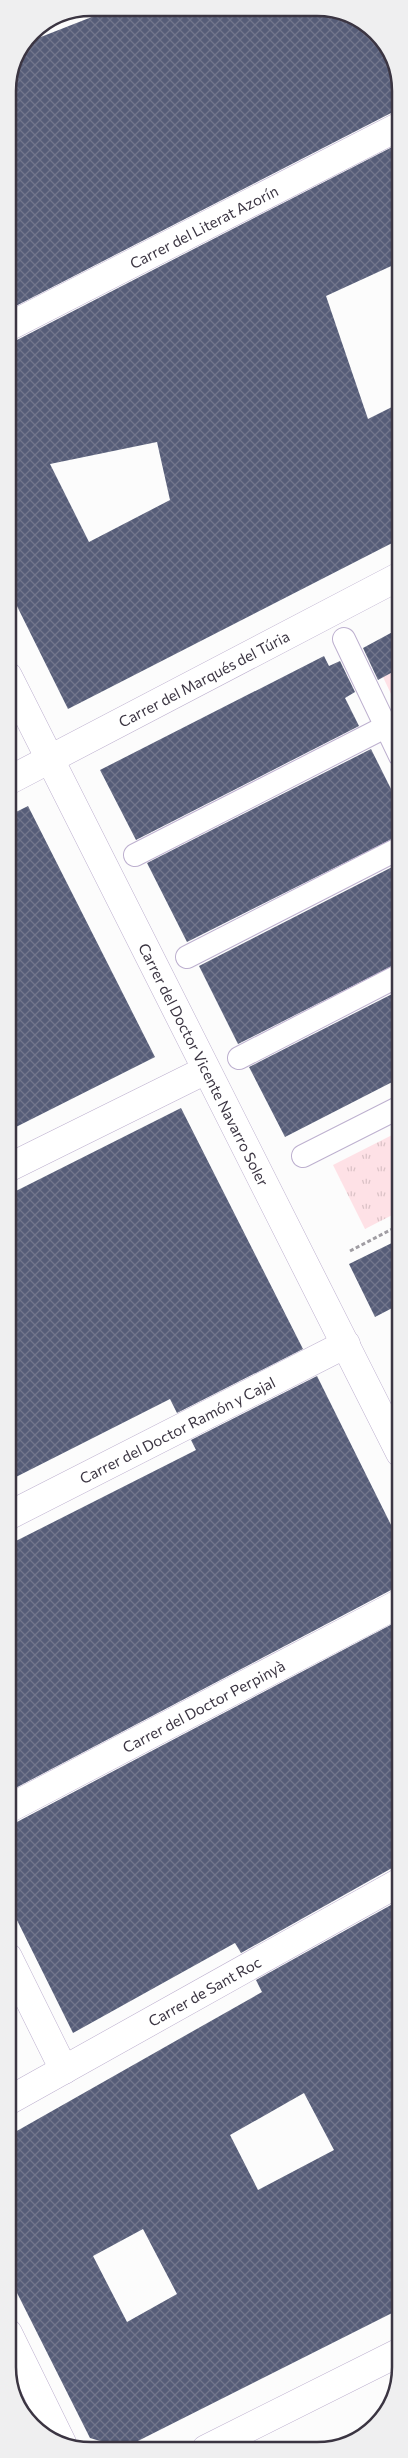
<svg xmlns="http://www.w3.org/2000/svg" width="408" height="2458" font-family="Commissioner,sans-serif">
  <style>
    .grass { fill: url(#grass-tufts) }
    .building { fill: url(#building-cross-hatch); fill-rule: evenodd }
    .lines { fill: none; stroke-linecap: round; stroke-linejoin: round }
    .pedestrian-casing { stroke: #bdb0cf; stroke-width: 24 }
    .minor-casing { stroke: #bdb0cf; stroke-width: 29 }
    .path { stroke: #a09da3; stroke-width: 3; stroke-dasharray: 4 2.5; stroke-linecap: butt }
    .pedestrian { stroke: #fff; stroke-width: 22 }
    .minor { stroke: #fff; stroke-width: 28 }
    .labels { text-anchor: middle; dominant-baseline: central; stroke-width: 5; stroke-linejoin: round; paint-order: stroke }
    .street-label { font-size: 15px; fill: #3b3542; stroke: #fff }
    .rim { fill: none; stroke: #3b3542; stroke-width: 2.5 }
  </style>
  <defs>
    <pattern id="grass-tufts" width="24" height="20" patternUnits="userSpaceOnUse" patternTransform="scale(1.25)"><rect width="24" height="20" fill="#fee1e6"/><path d="M3 7l-1-3M5 7V3M7 7l1-3M15 17l-1-3M17 17v-4M19 17l1-3" fill="none" stroke="#dbc2c6"/></pattern>
    <pattern id="building-cross-hatch" width="8" height="8" patternUnits="userSpaceOnUse" patternTransform="scale(1.25)"><rect width="8" height="8" fill="#565d78"/><path d="M0 0l8 8M0 8l8-8" fill="none" stroke="#72768c"/></pattern>
  </defs>
  <rect width="100%" height="100%" fill="#fcfcfc"/>
  <path class="grass" d="M 400,668 L 400,713 L 383,677 Z
    M 400,1131 L 400,1211 L 365,1229 L 333,1165 Z"/>
  <path class="building" d="M 338,10 L 380,36 L 400,86 L 400,110 L 393,112 L 8,310 L 8,86 L 28,42 L 102,13 Z
    M 400,143 L 400,262 L 326,296 L 368,419 L 400,403 L 400,539 L 68,709 L 8,588 L 8,343 L 15,341 ZM 157,442 L 170,500 L 89,542 L 50,464 Z
    M 400,628 L 400,668 L 378,680 L 363,648 Z
    M 324,656 L 329,666 L 340,661 L 355,692 L 345,698 L 359,726 L 136,840 L 100,770 Z
    M 371,749 L 400,807 L 400,835 L 187,942 L 147,863 Z
    M 28,806 L 155,1057 L 8,1131 L 8,816 Z
    M 400,863 L 400,962 L 238,1044 L 199,966 Z
    M 400,990 L 400,1078 L 285,1137 L 249,1067 Z
    M 181,1108 L 303,1349 L 177,1413 L 170,1399 L 8,1481 L 8,1195 Z
    M 400,1239 L 400,1304 L 375,1317 L 349,1264 Z
    M 317,1376 L 400,1543 L 400,1587 L 393,1589 L 8,1792 L 8,1545 L 196,1450 L 191,1440 Z
    M 400,1620 L 400,1866 L 392,1868 L 241,1953 L 235,1943 L 73,2033 L 8,1902 L 8,1825 L 15,1823 Z
    M 400,1900 L 400,2309 L 124,2448 L 90,2438 L 8,2275 L 8,2136 L 262,1992 L 256,1980 ZM 304,2093 L 334,2150 L 258,2190 L 230,2135 ZM 143,2229 L 177,2294 L 127,2322 L 93,2256 Z"/>
  <g class="lines">
    <defs>
      <path id="pedestrian" d="M 344,639 L 400,756
        M 135,855 L 387,726
        M 187,957 L 400,848
        M 239,1058 L 400,975
        M 303,1156 L 400,1107"/>
      <g id="minor">
        <path id="s1" d="M 8,327 L 400,126"/>
        <path id="s2" d="M 8,676 L 400,1453"/>
        <path id="s3" d="M 8,781 L 400,576"/>
        <path d="M 8,1168 L 206,1070"/>
        <path id="s4" d="M 8,1516 L 346,1344"/>
        <path id="s5" d="M 8,1809 L 400,1603"/>
        <path d="M 8,1957 L 64,2070"/>
        <path id="s6" d="M 8,2101 L 400,1882"/>
        <path d="M 8,2333 L 62,2443"/>
        <path d="M 206,2449 L 400,2352"/>
      </g>
    </defs>
    <use href="#pedestrian" class="pedestrian-casing"/>
    <use href="#minor" class="minor-casing"/>
    <path class="path" d="M 350,1251 L 400,1225"/>
    <use href="#pedestrian" class="pedestrian"/>
    <use href="#minor" class="minor"/>
  </g>
  <g class="labels">
    <g class="street-label">
      <text stroke="none"><textPath href="#s1" startOffset="220">Carrer del Literat Azorín</textPath></text>
      <text stroke="none"><textPath href="#s3" startOffset="221">Carrer del Marqués del Túria</textPath></text>
      <text stroke="none"><textPath href="#s2" startOffset="435">Carrer del Doctor Vicente Navarro Soler</textPath></text>
      <text stroke="none"><textPath href="#s4" startOffset="190">Carrer del Doctor Ramón y Cajal</textPath></text>
      <text stroke="none"><textPath href="#s5" startOffset="221">Carrer del Doctor Perpinyà</textPath></text>
      <text stroke="none"><textPath href="#s6" startOffset="225">Carrer de Sant Roc</textPath></text>
    </g>
  </g>
  <path d="M0 0H408V2458H0ZM91 16H317A75 75 0 0 1 392 91V2367A75 75 0 0 1 317 2442H91A75 75 0 0 1 16 2367V91A75 75 0 0 1 91 16Z" fill="#efeff0" fill-rule="evenodd"/>
  <path class="rim" d="M91 16H317A75 75 0 0 1 392 91V2367A75 75 0 0 1 317 2442H91A75 75 0 0 1 16 2367V91A75 75 0 0 1 91 16Z"/>
</svg>
